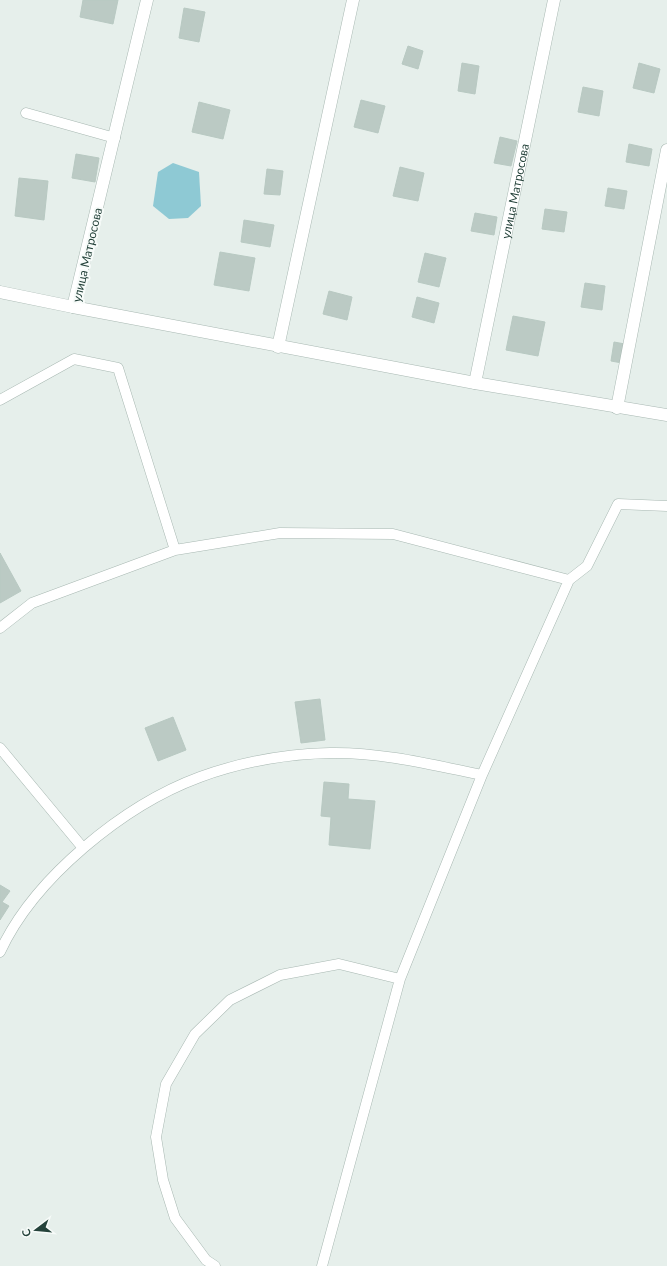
<svg xmlns="http://www.w3.org/2000/svg" width="667" height="1266" font-family="Lato,sans-serif">
  <style>
    .water { fill: #8ec9d4 }
    .building { fill: #bbcac4; stroke: #b8c9c2 }
    .lines { fill: none; stroke-linecap: round; stroke-linejoin: round }
    .lane-casing { stroke: #a8b8b2; stroke-width: 11 }
    .street-casing { stroke: #a8b8b2; stroke-width: 13 }
    .lane { stroke: #fff; stroke-width: 10 }
    .street { stroke: #fff; stroke-width: 12 }
    .labels { text-anchor: middle; dominant-baseline: central; stroke-width: 4; stroke-linejoin: round; paint-order: stroke }
    .street-label { font-size: 12px; fill: #24423a; stroke: #f7fbf9 }
  </style>
  <rect width="100%" height="100%" fill="#e6efeb"/>
  <path class="water" d="M 173,163 L 199,172 L 201,206 L 188,218 L 169,219 L 153,206 L 158,172 Z"/>
  <path class="building" d="M 83,0 L 118,0 L 113,24 L 80,17 Z
    M 184,8 L 205,12 L 199,42 L 179,38 Z
    M 408,46 L 423,51 L 418,69 L 402,64 Z
    M 462,63 L 479,66 L 475,94 L 458,91 Z
    M 639,63 L 660,69 L 654,93 L 633,88 Z
    M 583,87 L 603,91 L 599,116 L 578,112 Z
    M 361,100 L 385,106 L 378,133 L 354,127 Z
    M 199,102 L 230,110 L 223,139 L 192,132 Z
    M 500,137 L 517,141 L 511,166 L 494,163 Z
    M 629,144 L 652,149 L 649,166 L 626,162 Z
    M 76,154 L 99,158 L 95,182 L 72,178 Z
    M 400,167 L 424,173 L 418,201 L 393,196 Z
    M 267,169 L 283,171 L 280,195 L 264,194 Z
    M 19,178 L 48,181 L 44,220 L 15,216 Z
    M 608,188 L 627,191 L 624,209 L 605,206 Z
    M 545,209 L 567,212 L 564,232 L 542,229 Z
    M 475,213 L 497,217 L 494,235 L 471,231 Z
    M 244,220 L 274,225 L 270,247 L 241,242 Z
    M 220,252 L 255,258 L 249,291 L 214,285 Z
    M 425,253 L 446,258 L 439,287 L 418,282 Z
    M 585,283 L 605,286 L 602,310 L 581,307 Z
    M 329,291 L 352,297 L 347,320 L 323,314 Z
    M 417,297 L 439,303 L 434,323 L 412,317 Z
    M 513,316 L 545,322 L 538,356 L 506,350 Z
    M 614,342 L 625,344 L 622,363 L 611,361 Z
    M 0,553 L 21,591 L 0,603 Z
    M 320,699 L 325,740 L 301,743 L 295,702 Z
    M 173,717 L 186,750 L 158,761 L 145,728 Z
    M 324,782 L 349,784 L 348,799 L 375,801 L 370,849 L 329,845 L 331,817 L 321,816 Z
    M 0,885 L 10,891 L 2,902 L 9,906 L 0,920 Z"/>
  <g class="lines">
    <defs>
      <path id="lane" d="M 26,113 L 115,138
        M 0,400 L 74,359 L 118,368 L 175,550
        M 0,628 L 32,603 L 175,550 L 280,533 L 393,534 L 569,580
        M 0,748 L 83,848
        M 0,952 C 34,878 124,805 200,777 C 241,762 287,754 330,753 C 381,752 433,765 482,775
        M 215,1266 L 206,1260 L 175,1218 L 163,1180 L 156,1137 L 166,1084 L 195,1034 L 230,1000 L 280,975 L 339,964 L 400,979
        M 322,1266 L 400,979 L 482,775 L 569,580 L 587,566 L 618,504 L 667,506"/>
      <g id="street">
        <path d="M 147,0 L 73,307 L 475,383 L 667,415"/>
        <path d="M 0,292 L 73,307"/>
        <path d="M 278,347 L 353,0"/>
        <path id="s1" d="M 475,383 L 554,0"/>
        <path d="M 617,408 L 667,150"/>
      </g>
    </defs>
    <use href="#lane" class="lane-casing"/>
    <use href="#street" class="street-casing"/>
    <use href="#lane" class="lane"/>
    <use href="#street" class="street"/>
  </g>
  <g class="labels">
    <g class="street-label">
      <text stroke="none"><textPath href="#s1" startOffset="196">улица Матросова</textPath></text>
      <text transform="translate(87 255) rotate(-77)">улица Матросова</text>
    </g>
  </g>
  <g transform="translate(36 1230) rotate(254)" stroke="#f7fbf9" stroke-width="3" paint-order="stroke">
  <path d="M0-3L7 15L0 10L-7 15Z" fill="#24423a"/>
  <text y="-6" font-size="11" font-weight="bold" text-anchor="middle" fill="#24423a">С</text>
  </g>
</svg>
